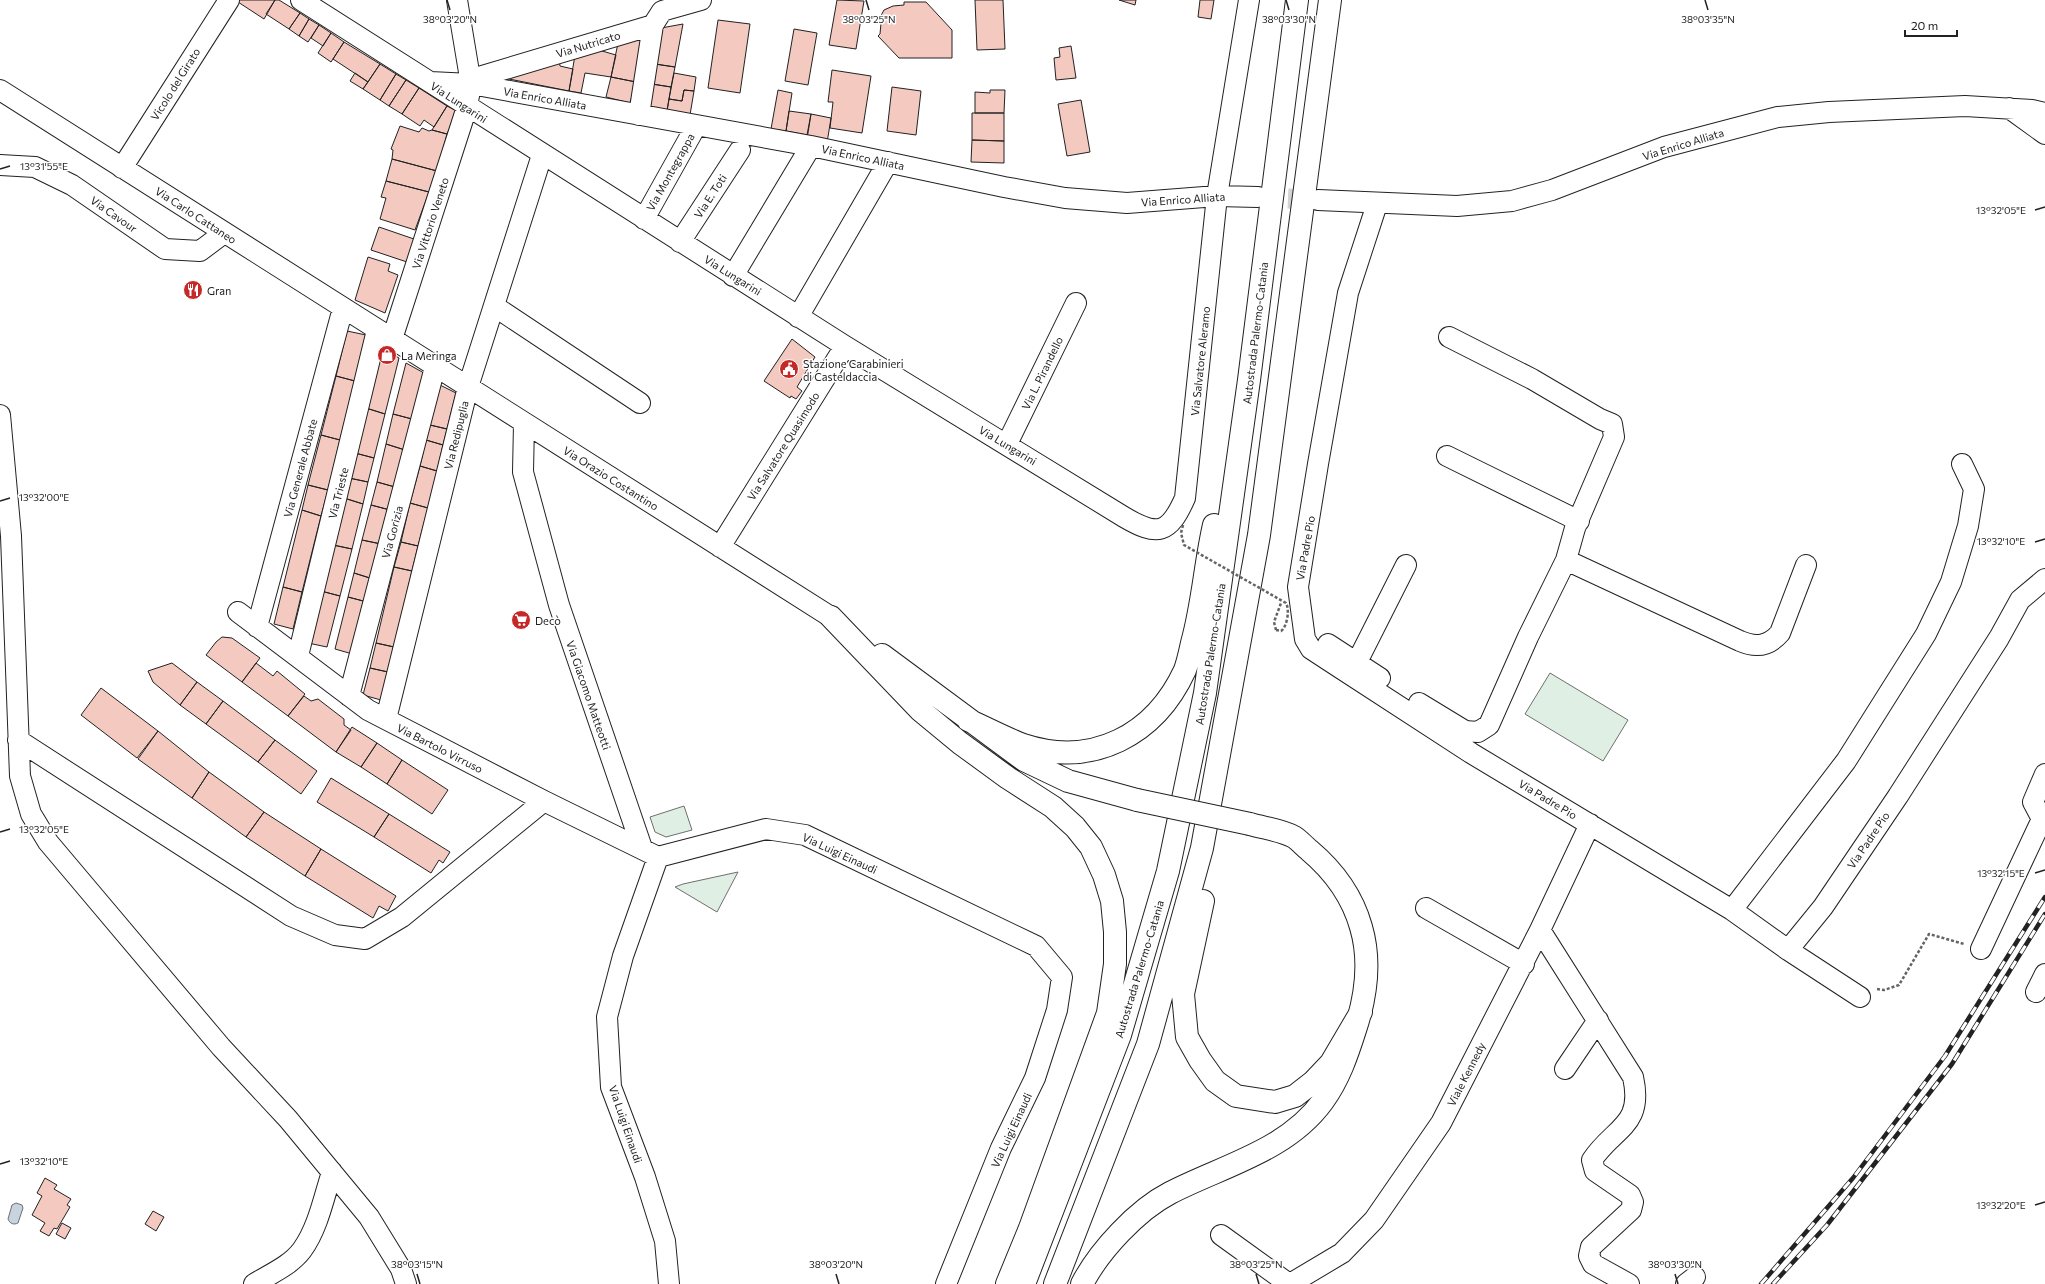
<svg xmlns="http://www.w3.org/2000/svg" width="2045" height="1284" font-family="Commissioner,sans-serif">
  <style>
    .green { fill: #e0efe3; stroke: #6f6f6f }
    .water { fill: #c7d3dd; stroke: #6f6f6f }
    .building { fill: #f3c9c0; stroke: #222 }
    .lines { fill: none; stroke-linecap: round; stroke-linejoin: round }
    .minor-tunnel { stroke: #d3d3d3; stroke-width: 20; stroke-dasharray: 20 10; stroke-linecap: butt }
    .minor-casing { stroke: #222; stroke-width: 22 }
    .highway-casing { stroke: #222; stroke-width: 24 }
    .path { stroke: #646464; stroke-width: 2.5; stroke-dasharray: 3 2; stroke-linecap: butt }
    .minor { stroke: #fff; stroke-width: 20 }
    .highway { stroke: #fff; stroke-width: 22 }
    .rail-casing { stroke: #222; stroke-width: 4.5 }
    .rail { stroke: #fff; stroke-width: 3; stroke-dasharray: 9; stroke-linecap: butt }
    .highway-bridge-casing { stroke: #222; stroke-width: 24; stroke-linecap: butt }
    .path-bridge { stroke: #646464; stroke-width: 2.5; stroke-dasharray: 3 2; stroke-linecap: butt }
    .highway-bridge { stroke: #fff; stroke-width: 22 }
    .ticks { fill: none; stroke: #222; stroke-width: 1.5 }
    .labels { text-anchor: middle; dominant-baseline: central; stroke-width: 3; stroke-linejoin: round; paint-order: stroke }
    .street-label { font-size: 11px; fill: #222; stroke: #fff }
    .poi-label { font-size: 11px; fill: #222; stroke: #fff; text-anchor: start }
    .ticks-label { font-size: 10px; text-anchor: middle; fill: #222; stroke: #fff; stroke-width: 3; stroke-linejoin: round; paint-order: stroke }
  </style>
  <rect width="100%" height="100%" fill="#fff"/>
  <path class="green" d="M 1550,673 L 1628,720 L 1603,761 L 1525,714 Z
    M 684,806 L 692,830 L 666,837 L 655,832 L 650,817 Z
    M 738,872 L 717,912 L 675,887 L 683,884 Z"/>
  <path class="water" d="M 16,1203 L 22,1205 L 23,1208 L 18,1223 C 14,1225 10,1224 8,1219 L 12,1205 Z"/>
  <path class="building" d="M 239,0 L 275,0 L 264,19 L 238,2 Z
    M 275,0 L 279,0 L 300,13 L 289,29 L 266,14 Z
    M 837,0 L 864,1 L 856,49 L 829,45 Z
    M 975,0 L 1003,0 L 1005,49 L 977,50 Z
    M 1119,0 L 1136,0 L 1135,5 Z
    M 1200,0 L 1214,0 L 1211,19 L 1198,17 Z
    M 904,2 L 926,2 L 952,30 L 952,58 L 899,58 L 878,36 L 880,34 L 881,23 L 878,21 L 884,10 L 893,6 L 904,5 Z
    M 300,13 L 309,19 L 299,36 L 289,29 Z
    M 309,19 L 319,25 L 308,42 L 299,36 Z
    M 718,20 L 750,24 L 740,93 L 708,88 Z
    M 683,24 L 675,67 L 655,64 L 661,28 Z
    M 319,25 L 331,33 L 323,46 L 311,38 Z
    M 794,29 L 817,33 L 808,85 L 785,81 Z
    M 331,33 L 344,42 L 331,62 L 318,53 Z
    M 646,34 L 636,82 L 611,77 L 618,43 Z
    M 344,42 L 380,64 L 368,82 L 333,59 Z
    M 1071,46 L 1076,78 L 1056,80 L 1054,58 L 1060,57 L 1059,48 Z
    M 595,49 L 616,55 L 611,77 L 585,73 L 581,93 L 569,91 L 575,55 Z
    M 559,59 L 560,66 L 573,69 L 569,91 L 504,78 Z
    M 380,64 L 396,74 L 380,100 L 363,89 Z
    M 655,64 L 675,67 L 671,87 L 652,84 Z
    M 832,70 L 871,76 L 862,133 L 830,128 L 833,102 L 828,102 Z
    M 355,73 L 368,82 L 363,89 L 350,81 Z
    M 674,73 L 696,77 L 694,91 L 684,90 L 682,101 L 669,99 Z
    M 396,74 L 406,80 L 389,106 L 380,100 Z
    M 611,77 L 636,82 L 630,103 L 606,97 Z
    M 406,80 L 419,88 L 402,114 L 389,106 Z
    M 652,84 L 671,87 L 667,111 L 648,107 Z
    M 892,87 L 921,91 L 916,135 L 887,131 Z
    M 419,88 L 447,106 L 434,127 L 424,120 L 420,126 L 402,114 Z
    M 684,90 L 694,91 L 690,115 L 667,111 L 669,99 L 682,101 Z
    M 778,90 L 792,93 L 786,131 L 771,129 Z
    M 990,90 L 1005,90 L 1004,113 L 975,113 L 975,92 L 990,93 Z
    M 1081,100 L 1090,152 L 1067,156 L 1058,104 Z
    M 447,106 L 457,111 L 447,134 L 432,130 Z
    M 789,111 L 811,114 L 807,135 L 786,131 Z
    M 972,113 L 1004,113 L 1004,141 L 972,140 Z
    M 811,114 L 831,118 L 827,143 L 807,139 Z
    M 400,126 L 419,132 L 422,128 L 429,131 L 432,130 L 447,134 L 437,171 L 392,159 L 393,150 L 391,149 Z
    M 972,140 L 1004,141 L 1004,163 L 971,162 Z
    M 392,159 L 437,171 L 429,192 L 386,181 Z
    M 386,181 L 429,192 L 415,230 L 380,219 L 386,198 L 381,197 Z
    M 379,227 L 414,239 L 407,262 L 371,250 Z
    M 368,257 L 390,264 L 388,271 L 398,275 L 385,313 L 355,300 Z
    M 347,331 L 366,335 L 355,381 L 336,376 Z
    M 792,339 L 815,357 L 797,387 L 802,391 L 796,399 L 791,396 L 790,398 L 764,381 Z
    M 381,348 L 399,358 L 385,414 L 366,408 Z
    M 406,363 L 424,373 L 412,419 L 393,414 Z
    M 336,376 L 355,381 L 340,440 L 321,435 Z
    M 440,385 L 456,393 L 447,429 L 430,425 Z
    M 366,408 L 385,414 L 374,458 L 355,453 Z
    M 393,414 L 412,419 L 405,450 L 386,444 Z
    M 430,425 L 447,429 L 443,445 L 426,440 Z
    M 321,435 L 340,440 L 328,490 L 308,485 Z
    M 426,440 L 443,445 L 437,471 L 420,466 Z
    M 386,444 L 405,450 L 395,487 L 377,482 Z
    M 355,453 L 374,458 L 368,482 L 349,478 Z
    M 420,466 L 437,471 L 428,508 L 410,503 Z
    M 349,478 L 368,482 L 363,504 L 344,498 Z
    M 377,482 L 395,487 L 390,510 L 371,505 Z
    M 308,485 L 328,490 L 321,516 L 302,510 Z
    M 344,498 L 363,504 L 352,549 L 333,545 Z
    M 410,503 L 428,508 L 418,546 L 401,542 Z
    M 371,505 L 390,510 L 381,544 L 362,540 Z
    M 302,510 L 321,516 L 302,592 L 283,587 Z
    M 362,540 L 381,544 L 373,579 L 354,573 Z
    M 401,542 L 418,546 L 412,571 L 394,567 Z
    M 333,545 L 352,549 L 340,596 L 321,591 Z
    M 394,567 L 412,571 L 394,647 L 376,643 Z
    M 354,573 L 373,579 L 367,602 L 348,597 Z
    M 283,587 L 302,592 L 293,629 L 274,624 Z
    M 321,591 L 340,596 L 327,647 L 308,643 Z
    M 348,597 L 367,602 L 356,655 L 335,649 Z
    M 222,637 L 232,638 L 260,658 L 242,682 L 206,655 L 216,642 Z
    M 376,643 L 394,647 L 388,672 L 370,668 Z
    M 172,663 L 197,682 L 180,705 L 153,682 L 148,671 Z
    M 256,663 L 273,676 L 277,671 L 305,694 L 288,716 L 242,682 Z
    M 370,668 L 388,672 L 381,700 L 363,695 Z
    M 197,682 L 223,701 L 206,724 L 180,705 Z
    M 101,688 L 158,731 L 137,758 L 81,715 Z
    M 304,696 L 311,701 L 318,699 L 344,719 L 344,725 L 351,730 L 336,752 L 288,716 Z
    M 223,701 L 275,740 L 258,762 L 206,724 Z
    M 352,727 L 377,743 L 361,767 L 336,752 Z
    M 158,731 L 209,772 L 192,798 L 138,759 Z
    M 275,740 L 317,771 L 301,794 L 258,762 Z
    M 377,743 L 402,760 L 387,784 L 361,767 Z
    M 402,760 L 448,790 L 432,814 L 387,784 Z
    M 209,772 L 264,812 L 246,837 L 192,798 Z
    M 331,778 L 389,814 L 374,837 L 317,802 Z
    M 264,812 L 321,849 L 305,876 L 246,837 Z
    M 389,814 L 450,852 L 443,863 L 439,860 L 431,873 L 374,837 Z
    M 321,849 L 396,896 L 388,911 L 379,906 L 373,918 L 305,876 Z
    M 45,1178 L 57,1185 L 54,1189 L 71,1199 L 67,1205 L 70,1207 L 57,1229 L 54,1228 L 49,1236 L 40,1231 L 45,1223 L 32,1215 L 42,1196 L 37,1193 Z
    M 153,1211 L 164,1217 L 156,1231 L 145,1224 Z
    M 62,1223 L 71,1228 L 65,1239 L 56,1234 Z"/>
  <g class="lines">
    <path class="minor-tunnel" d="M 1258,197 L 1318,200"/>
    <defs>
      <path id="minor" d="M 301,0 L 845,346 L 1124,517 C 1158,537 1169,534 1185,498 L 1217,196 L 1249,0
        M 430,82 L 471,84 L 811,146 L 1004,187 L 1065,198 L 1127,203 L 1217,196 L 1258,197
        M 471,84 L 482,76 L 653,25 L 662,11 L 701,0
        M 0,90 L 831,617
        M 2009,108 L 2045,134
        M 639,115 L 653,25
        M 0,165 L 35,167 L 72,185 L 165,249 L 200,251 L 224,233
        M 122,168 L 229,0
        M 1318,200 L 1457,206 L 1512,201 L 1552,190 L 1664,147 L 1778,117 L 1829,112 L 1965,106 L 2032,110 L 2045,113
        M 1377,204 L 1348,293 L 1318,464 L 1298,587 L 1305,639 L 1311,649 L 1337,666 L 1471,753 L 1732,910 L 1788,950 L 1823,907 L 1898,796 L 1999,638 L 2020,600 L 2045,579
        M 644,219 L 696,126
        M 680,242 L 740,150
        M 733,276 L 811,146
        M 494,306 L 640,403
        M 798,317 L 888,162
        M 392,339 L 467,107 L 471,84 L 457,0
        M 0,415 L 11,536 L 20,776 L 31,814 L 48,842 L 221,1047 L 288,1119 L 369,1217 L 401,1269 L 406,1284
        M 524,423 L 523,472 L 559,605 L 642,848
        M 1007,444 L 1076,303
        M 1447,456 L 1579,521
        M 720,547 L 845,346
        M 1566,560 L 1740,641 C 1756,648 1769,646 1780,633 L 1806,565
        M 238,612 L 368,710 L 544,801 L 658,857
        M 257,627 L 343,308
        M 1328,644 L 1380,678
        M 298,656 L 377,330
        M 1357,662 L 1406,565
        M 349,696 L 435,367
        M 1419,703 L 1465,731 L 1478,732 L 1489,725 L 1528,637 L 1566,560 L 1575,528 L 1614,437 L 1612,424 L 1600,419 L 1532,379 L 1449,337
        M 386,719 L 468,387 L 542,155
        M 18,740 L 291,916 L 335,935 L 365,939 L 402,917 L 544,801
        M 658,857 L 766,829 L 805,835 L 1036,946 L 1062,977 L 1057,1010 L 1035,1078 L 1001,1148 L 946,1284
        M 658,857 L 623,956 L 607,1017 L 611,1087 L 645,1177 L 665,1241 L 669,1284
        M 1426,908 L 1524,964
        M 1732,910 L 1846,761 L 1926,634 L 1951,582 L 1968,526 L 1974,489 L 1962,464
        M 1540,930 L 1633,1077 C 1644,1126 1614,1127 1592,1160 L 1595,1171 L 1630,1195 L 1633,1202 L 1631,1210 L 1591,1247 L 1589,1256 L 1593,1264 L 1629,1284
        M 1981,949 L 2042,819 L 2033,802 L 2045,774
        M 1788,950 L 1860,997
        M 2036,992 L 2045,974
        M 1565,1069 L 1598,1020
        M 1221,1235 L 1289,1284
        M 254,1284 C 270,1274 290,1266 302,1250 C 318,1228 324,1197 332,1172
        M 1290,1284 L 1342,1253 L 1374,1220 L 1441,1123 L 1540,930 L 1590,824
        M 1686,1284 L 1695,1277"/>
      <path id="highway" d="M 831,617 L 920,710 L 960,743 L 1008,778 L 1053,807 L 1075,827 L 1091,847 L 1104,875 L 1112,901 L 1115,932 L 1115,964 L 1108,1013 L 1030,1228 L 1007,1284
        M 882,655 L 1024,760 L 1068,781 L 1137,800
        M 968,720 C 986,728 1005,738 1023,745 C 1093,768 1155,735 1185,670 C 1188,662 1190,652 1192,643 C 1203,604 1205,564 1214,525
        M 1203,901 L 1183,994 L 1187,1037 L 1200,1060 L 1215,1081 L 1236,1096 L 1275,1102 L 1295,1096 L 1313,1082 L 1331,1063 L 1361,1012
        M 1024,1284 L 1120,1035 L 1168,871 L 1205,693 L 1249,380 L 1297,0
        M 1055,1284 L 1148,1044 L 1202,848 L 1259,535 L 1330,0
        M 1082,1284 C 1099,1251 1137,1210 1170,1193 C 1222,1166 1287,1151 1323,1101 C 1339,1079 1347,1055 1355,1030 C 1366,997 1371,961 1361,927 C 1352,895 1334,871 1309,850 C 1304,846 1299,840 1294,837 C 1282,830 1263,828 1250,824"/>
    </defs>
    <use href="#minor" class="minor-casing"/>
    <use href="#highway" class="highway-casing"/>
    <path class="path" d="M 1276,630 L 1274,622 L 1281,603
      M 1877,989 L 1884,990 L 1899,985 L 1929,934 L 1964,944"/>
    <use href="#minor" class="minor"/>
    <use href="#highway" class="highway"/>
    <defs>
      <path id="rail" d="M 1761,1284 L 1853,1178 L 1945,1056 L 2045,897
        M 1773,1284 L 1827,1225 L 1952,1064 L 2045,914"/>
    </defs>
    <use href="#rail" class="rail-casing"/>
    <use href="#rail" class="rail"/>
    <defs>
      <path id="highway-bridge" d="M 1137,800 L 1250,824"/>
    </defs>
    <use href="#highway-bridge" class="highway-bridge-casing"/>
    <path class="path-bridge" d="M 1183,525 L 1181,533 L 1184,545 L 1286,603 C 1290,610 1287,627 1281,631 L 1276,630"/>
    <use href="#highway-bridge" class="highway-bridge"/>
  </g>
  <path class="ticks" d="M 447,0 L 450,10M 866,0 L 869,10M 1286,0 L 1289,10M 1705,0 L 1708,10M 0,169 L 10,166M 2035,210 L 2045,207M 0,501 L 10,498M 2035,542 L 2045,539M 0,832 L 10,829M 2035,873 L 2045,870M 0,1164 L 10,1161M 2035,1205 L 2045,1202M 417,1274 L 420,1284M 836,1274 L 839,1284M 1256,1274 L 1259,1284M 1675,1274 L 1678,1284"/>
  <defs>
    <symbol id="restaurant-disc" viewBox="-11 -11 22 22"><circle r="9.5" fill="#c62828" stroke="#fff"/><path d="M-5-6h1v4h1v-4h1v4h1v-4h1v5L-1.5 .5V6h-2V.5L-5-1ZM5-6V6H3V1.5H1.5Q1.5-4 5-6Z" fill="#fff"/></symbol>
    <symbol id="shop-disc" viewBox="-11 -11 22 22"><circle r="9.5" fill="#c62828" stroke="#fff"/><path d="M-5-2.5h2.3a2.7 3.5 0 0 1 5.4 0H5L5.5 6h-11ZM-1.5-2.5h3a1.5 2.3 0 0 0-3 0Z" fill="#fff"/></symbol>
    <symbol id="civic-disc" viewBox="-11 -11 22 22"><circle r="9.5" fill="#c62828" stroke="#fff"/><path d="M-.6-6.5H3V-4.5H.6V-3L4-1V1h2V6H-6V1h2V-1L-.6-3ZM-1.2 2.5V6h2.4V2.5Z" fill="#fff"/></symbol>
    <symbol id="supermarket-disc" viewBox="-11 -11 22 22"><circle r="9.5" fill="#c62828" stroke="#fff"/><path d="M-6-5.5h2.5l.6 2H6L4.5 2H-2.5L-4.4-4H-6ZM-1.5 3.2a1.3 1.3 0 1 0 .1 0ZM3 3.2a1.3 1.3 0 1 0 .1 0Z" fill="#fff"/></symbol>
  </defs>
  <g fill-rule="evenodd">
    <use href="#restaurant-disc" x="182" y="279" width="22" height="22"/>
    <use href="#shop-disc" x="376" y="344" width="22" height="22"/>
    <use href="#civic-disc" x="778" y="358" width="22" height="22"/>
    <use href="#supermarket-disc" x="510" y="609" width="22" height="22"/>
  </g>
  <g class="labels">
    <g class="street-label">
      <text transform="translate(588 44) rotate(-17)">Via Nutricato</text>
      <text transform="translate(175 84) rotate(-58)">Vicolo del Girato</text>
      <text transform="translate(545 98) rotate(10)">Via Enrico Alliata</text>
      <text transform="translate(459 102) rotate(33)">Via Lungarini</text>
      <text transform="translate(1683 144) rotate(-17)">Via Enrico Alliata</text>
      <text transform="translate(863 157) rotate(12)">Via Enrico Alliata</text>
      <text transform="translate(670 172) rotate(-61)">Via Montegrappa</text>
      <text transform="translate(710 196) rotate(-57)">Via E. Toti</text>
      <text transform="translate(1183 199) rotate(-4)">Via Enrico Alliata</text>
      <text transform="translate(114 214) rotate(35)">Via Cavour</text>
      <text transform="translate(196 215) rotate(33)">Via Carlo Cattaneo</text>
      <text transform="translate(430 223) rotate(-72)">Via Vittorio Veneto</text>
      <text transform="translate(733 275) rotate(32)">Via Lungarini</text>
      <text transform="translate(1255 333) rotate(-83)">Autostrada Palermo-Catania</text>
      <text transform="translate(1200 361) rotate(-84)">Via Salvatore Aleramo</text>
      <text transform="translate(1042 373) rotate(-64)">Via L. Pirandello</text>
      <text transform="translate(456 435) rotate(-76)">Via Redipuglia</text>
      <text transform="translate(1008 445) rotate(31)">Via Lungarini</text>
      <text transform="translate(783 446) rotate(-58)">Via Salvatore Quasimodo</text>
      <text transform="translate(300 468) rotate(-75)">Via Generale Abbate</text>
      <text transform="translate(611 478) rotate(32)">Via Orazio Costantino</text>
      <text transform="translate(338 493) rotate(-76)">Via Trieste</text>
      <text transform="translate(392 532) rotate(-75)">Via Gorizia</text>
      <text transform="translate(1305 548) rotate(-80)">Via Padre Pio</text>
      <text transform="translate(1210 654) rotate(-81)">Autostrada Palermo-Catania</text>
      <text transform="translate(589 695) rotate(71)">Via Giacomo Matteotti</text>
      <text transform="translate(440 748) rotate(27)">Via Bartolo Virruso</text>
      <text transform="translate(1548 799) rotate(31)">Via Padre Pio</text>
      <text transform="translate(1868 840) rotate(-56)">Via Padre Pio</text>
      <text transform="translate(840 853) rotate(25)">Via Luigi Einaudi</text>
      <text transform="translate(1139 969) rotate(-73)">Autostrada Palermo-Catania</text>
      <text transform="translate(1466 1074) rotate(-63)">Viale Kennedy</text>
      <text transform="translate(626 1124) rotate(71)">Via Luigi Einaudi</text>
      <text transform="translate(1011 1130) rotate(-65)">Via Luigi Einaudi</text>
    </g>
    <g class="poi-label">
      <text x="207" y="290">Gran</text>
      <text x="401" y="355">La Meringa</text>
      <text x="803" y="363">Stazione Carabinieri<tspan x="803" dy="13">di Casteldaccia</tspan></text>
      <text x="535" y="620">Decò</text>
    </g>
  </g>
  <g class="ticks-label">
    <text x="450" y="23">38°03'20"N</text>
    <text x="869" y="23">38°03'25"N</text>
    <text x="1289" y="23">38°03'30"N</text>
    <text x="1708" y="23">38°03'35"N</text>
    <text x="44" y="170">13°31'55"E</text>
    <text x="2001" y="214">13°32'05"E</text>
    <text x="44" y="501">13°32'00"E</text>
    <text x="2001" y="545">13°32'10"E</text>
    <text x="44" y="833">13°32'05"E</text>
    <text x="2001" y="877">13°32'15"E</text>
    <text x="44" y="1165">13°32'10"E</text>
    <text x="2001" y="1209">13°32'20"E</text>
    <text x="417" y="1268">38°03'15"N</text>
    <text x="836" y="1268">38°03'20"N</text>
    <text x="1256" y="1268">38°03'25"N</text>
    <text x="1675" y="1268">38°03'30"N</text>
  </g>
  <path d="M1905 30v6h52v-6" fill="none" stroke="#222222" stroke-width="2"/>
  <text x="1911" y="30" font-size="12" fill="#222222" stroke="#ffffff" stroke-width="3" paint-order="stroke">20 m</text>
</svg>
